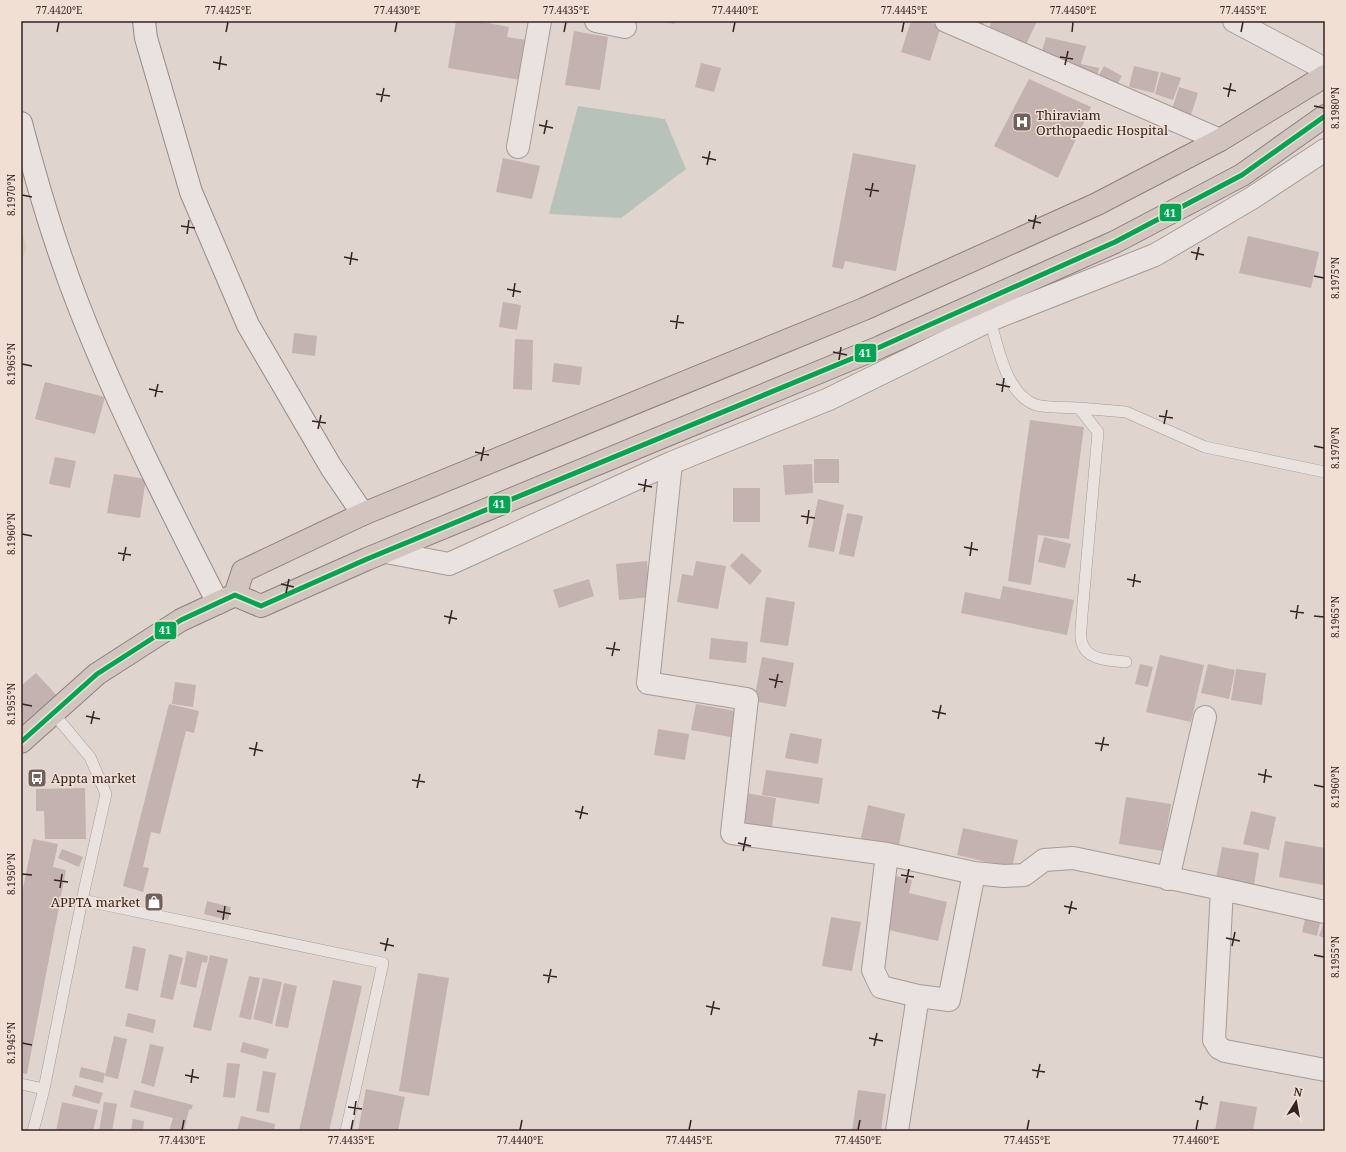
<svg xmlns="http://www.w3.org/2000/svg" width="1346" height="1152" font-family="'Noto Serif',serif">
  <style>
    .farmland { fill: #dbcbbd }
    .water { fill: #b7c3b8 }
    .building { fill: #c3b2af }
    .lines { fill: none; stroke-linecap: round; stroke-linejoin: round }
    .lane-casing { stroke: #a69b96; stroke-width: 12 }
    .street-casing { stroke: #a69b96; stroke-width: 24 }
    .secondary-casing { stroke: #958a86; stroke-width: 24 }
    .highway-casing { stroke: #8b807d; stroke-width: 24 }
    .lane { stroke: #e9e2de; stroke-width: 11 }
    .street { stroke: #e9e2de; stroke-width: 22 }
    .secondary { stroke: #e9e2de; stroke-width: 22 }
    .highway { stroke: #d2c4bf; stroke-width: 22 }
    .bus-1-casing { stroke: #f1dfd4; stroke-width: 8 }
    .bus-1 { stroke: #00a651; stroke-width: 5 }
    .ticks { fill: none; stroke: #332320; stroke-width: 1.5 }
    .labels { text-anchor: middle; dominant-baseline: central; stroke-width: 3; stroke-linejoin: round; paint-order: stroke }
    .poi-label { font-size: 13px; fill: #332320; stroke: #f1dfd4; text-anchor: start }
    .line-badge { stroke: #f1dfd4; stroke-width: 1.5 }
    .badge-label { font-size: 11px; text-anchor: middle; font-weight: bold; fill: #fff }
    .neatline { fill: none; stroke: #332320; stroke-width: 1.5 }
    .ticks-label { font-size: 10px; text-anchor: middle; fill: #332320 }
  </style>
  <rect width="100%" height="100%" fill="#e0d4ce"/>
  <path class="farmland" d="M 21,229 L 27,248 L 21,261 Z"/>
  <path class="water" d="M 578,106 L 665,119 L 686,169 L 621,218 L 549,214 Z"/>
  <path class="building" d="M 456,21 L 477,21 L 509,27 L 507,37 L 527,40 L 520,80 L 448,68 Z
    M 662,21 L 675,21 L 674,24 Z
    M 911,21 L 925,21 L 941,26 L 930,61 L 901,52 Z
    M 973,21 L 985,21 L 983,25 Z
    M 992,21 L 1037,21 L 1024,49 L 987,32 Z
    M 574,31 L 608,37 L 600,90 L 565,85 Z
    M 1046,37 L 1086,46 L 1081,64 L 1099,68 L 1095,86 L 1041,55 Z
    M 701,63 L 721,68 L 714,92 L 695,87 Z
    M 1104,66 L 1122,76 L 1117,85 L 1099,75 Z
    M 1134,66 L 1159,72 L 1154,93 L 1129,87 Z
    M 1161,72 L 1181,78 L 1173,100 L 1155,94 Z
    M 1029,79 L 1091,107 L 1058,178 L 994,146 Z
    M 1179,87 L 1198,93 L 1191,115 L 1172,109 Z
    M 853,153 L 916,165 L 896,271 L 845,261 L 843,269 L 832,267 Z
    M 503,158 L 540,166 L 532,199 L 496,192 Z
    M 1248,236 L 1319,252 L 1311,288 L 1239,273 Z
    M 503,302 L 521,305 L 517,330 L 499,327 Z
    M 294,333 L 317,336 L 315,356 L 292,353 Z
    M 515,339 L 533,340 L 532,390 L 513,389 Z
    M 554,363 L 582,367 L 580,385 L 552,382 Z
    M 45,382 L 105,397 L 95,434 L 35,419 Z
    M 1030,420 L 1084,427 L 1069,539 L 1038,535 L 1031,585 L 1008,581 Z
    M 55,457 L 76,461 L 70,488 L 49,484 Z
    M 814,459 L 839,459 L 839,483 L 814,483 Z
    M 812,464 L 813,493 L 785,495 L 783,465 Z
    M 114,474 L 146,479 L 140,518 L 107,513 Z
    M 733,488 L 760,488 L 760,522 L 733,522 Z
    M 818,499 L 844,505 L 834,552 L 808,547 Z
    M 847,513 L 863,516 L 854,557 L 839,554 Z
    M 1044,537 L 1071,544 L 1065,568 L 1038,562 Z
    M 742,553 L 762,571 L 750,585 L 730,566 Z
    M 647,561 L 650,597 L 619,600 L 616,564 Z
    M 696,561 L 726,566 L 718,609 L 677,602 L 682,574 L 693,576 Z
    M 589,579 L 594,596 L 559,608 L 553,590 Z
    M 1003,586 L 1074,600 L 1067,635 L 961,613 L 965,592 L 1000,599 Z
    M 766,597 L 795,602 L 788,646 L 760,642 Z
    M 711,638 L 748,642 L 746,663 L 709,659 Z
    M 1160,655 L 1204,665 L 1191,722 L 1146,712 Z
    M 762,657 L 794,663 L 786,707 L 754,701 Z
    M 1140,664 L 1153,667 L 1148,687 L 1135,684 Z
    M 1208,664 L 1235,670 L 1229,699 L 1201,693 Z
    M 1236,669 L 1266,673 L 1262,705 L 1231,700 Z
    M 36,673 L 60,699 L 25,732 L 21,727 L 21,686 Z
    M 175,682 L 196,685 L 193,707 L 172,704 Z
    M 169,704 L 199,711 L 194,733 L 186,731 L 160,834 L 151,832 L 143,867 L 149,868 L 143,892 L 123,886 Z
    M 696,704 L 741,712 L 736,738 L 691,730 Z
    M 658,729 L 689,734 L 685,760 L 654,755 Z
    M 790,733 L 822,739 L 818,764 L 785,758 Z
    M 766,770 L 823,778 L 819,804 L 762,795 Z
    M 85,788 L 86,839 L 45,839 L 44,811 L 36,811 L 36,789 Z
    M 745,793 L 776,798 L 771,834 L 739,829 Z
    M 1126,797 L 1171,804 L 1163,851 L 1119,844 Z
    M 868,805 L 905,814 L 898,850 L 860,842 Z
    M 1251,811 L 1276,817 L 1269,850 L 1243,844 Z
    M 963,828 L 1018,840 L 1012,868 L 957,855 Z
    M 33,839 L 58,844 L 53,867 L 66,870 L 27,1074 L 21,1073 L 21,898 Z
    M 1285,841 L 1325,848 L 1323,885 L 1279,877 Z
    M 1222,847 L 1259,853 L 1254,885 L 1216,878 Z
    M 62,849 L 83,857 L 79,867 L 58,858 Z
    M 896,876 L 912,880 L 909,893 L 947,902 L 938,941 L 884,929 Z
    M 207,901 L 231,907 L 228,920 L 204,914 Z
    M 1306,915 L 1321,918 L 1317,936 L 1302,932 Z
    M 831,917 L 861,922 L 852,971 L 822,966 Z
    M 1325,920 L 1325,938 L 1319,936 Z
    M 133,946 L 146,949 L 138,991 L 125,988 Z
    M 187,951 L 208,956 L 207,963 L 202,962 L 196,988 L 180,984 Z
    M 169,954 L 183,958 L 173,1000 L 160,997 Z
    M 210,955 L 228,959 L 211,1031 L 193,1027 Z
    M 418,973 L 449,978 L 429,1096 L 399,1091 Z
    M 249,976 L 260,978 L 251,1020 L 239,1017 Z
    M 263,978 L 282,982 L 272,1024 L 253,1019 Z
    M 333,980 L 362,986 L 329,1131 L 299,1131 Z
    M 284,983 L 297,986 L 288,1028 L 275,1026 Z
    M 128,1013 L 156,1020 L 153,1033 L 125,1026 Z
    M 114,1036 L 127,1039 L 118,1079 L 105,1076 Z
    M 243,1042 L 269,1049 L 266,1059 L 240,1052 Z
    M 150,1044 L 164,1047 L 154,1087 L 141,1083 Z
    M 227,1063 L 240,1064 L 235,1098 L 223,1097 Z
    M 81,1067 L 105,1073 L 103,1083 L 79,1077 Z
    M 263,1071 L 276,1073 L 269,1113 L 256,1111 Z
    M 75,1085 L 103,1093 L 99,1104 L 72,1096 Z
    M 366,1089 L 405,1097 L 398,1131 L 358,1131 Z
    M 134,1090 L 193,1105 L 191,1110 L 189,1109 L 184,1131 L 169,1131 L 173,1118 L 130,1107 Z
    M 858,1090 L 886,1094 L 881,1131 L 852,1131 Z
    M 1220,1101 L 1257,1107 L 1253,1131 L 1215,1131 Z
    M 62,1102 L 98,1110 L 93,1131 L 56,1131 Z
    M 104,1102 L 117,1104 L 112,1131 L 99,1131 Z
    M 241,1116 L 275,1124 L 274,1131 L 237,1131 Z
    M 133,1119 L 144,1121 L 143,1131 L 131,1131 Z"/>
  <g class="lines">
    <defs>
      <path id="lane" d="M 990,320 C 998,346 1006,395 1036,405 C 1047,408 1067,407 1079,408 L 1098,432 L 1082,615 C 1082,623 1079,636 1082,643 C 1087,661 1111,660 1126,662
        M 1079,408 L 1126,412 L 1205,447 L 1325,472
        M 82,900 L 383,963 L 346,1131
        M 21,1084 L 44,1089
        M 33,1131 L 44,1089 L 82,900 L 106,794 L 90,757 L 53,713"/>
      <path id="street" d="M 596,21 L 625,27
        M 946,21 L 1220,140
        M 1234,21 L 1325,69
        M 518,147 L 540,21
        M 671,463 L 648,683 L 747,699 L 732,833 L 887,854 L 974,873 L 1004,876 L 1024,875 L 1044,860 L 1073,858 L 1222,889 L 1325,912
        M 386,552 L 449,564 L 671,463 L 829,399 L 990,320 L 1155,255 L 1252,198 L 1325,150
        M 887,854 L 873,970 L 881,987 L 918,996
        M 1168,879 L 1205,717
        M 1222,889 L 1214,1040 L 1219,1048 L 1225,1051 L 1325,1070
        M 897,1131 L 918,996 L 949,1000 L 974,873"/>
      <path id="secondary" d="M 144,21 L 146,38 L 191,192 L 248,325 L 331,467 L 363,514
        M 21,123 C 37,184 55,245 78,304 C 118,407 168,505 218,603"/>
      <path id="highway" d="M 235,595 L 243,571 L 363,514 L 864,309 L 1097,204 L 1220,140 L 1325,76
        M 21,742 L 97,674 L 181,620 L 235,595 L 261,606 L 367,559 L 880,347 L 1115,242 L 1242,175 L 1325,116"/>
    </defs>
    <use href="#lane" class="lane-casing"/>
    <use href="#street" class="street-casing"/>
    <use href="#secondary" class="secondary-casing"/>
    <use href="#highway" class="highway-casing"/>
    <use href="#lane" class="lane"/>
    <use href="#street" class="street"/>
    <use href="#secondary" class="secondary"/>
    <use href="#highway" class="highway"/>
    <defs>
      <path id="bus-1" d="M 21,742 L 97,674 L 181,620 L 235,595 L 261,606 L 367,559 L 880,347 L 1115,242 L 1242,175 L 1325,116"/>
    </defs>
    <use href="#bus-1" class="bus-1-casing"/>
    <use href="#bus-1" class="bus-1"/>
  </g>
  <path class="ticks" d="M 57,32 L 59,22M 226,32 L 228,22M 395,32 L 397,22M 564,32 L 566,22M 733,32 L 735,22M 902,32 L 904,22M 1072,32 L 1073,22M 1241,32 L 1243,22M 1060,57 L 1073,59M 213,62 L 227,65M 1065,65 L 1068,51M 219,70 L 221,56M 1223,88 L 1236,91M 376,94 L 390,96M 1228,97 L 1231,83M 381,102 L 384,88M 1314,106 L 1324,108M 539,125 L 553,128M 544,134 L 547,120M 702,157 L 716,160M 707,165 L 710,151M 865,189 L 879,191M 22,195 L 32,197M 870,197 L 873,183M 1028,220 L 1041,223M 181,226 L 195,228M 1033,229 L 1036,215M 187,234 L 189,220M 1191,252 L 1204,255M 344,257 L 358,260M 1196,260 L 1199,247M 350,265 L 352,252M 1314,276 L 1324,278M 507,289 L 521,292M 513,297 L 515,283M 670,321 L 684,323M 676,329 L 678,315M 833,352 L 847,355M 839,360 L 841,347M 22,364 L 32,366M 996,384 L 1010,387M 149,389 L 163,392M 1002,392 L 1004,378M 155,397 L 158,384M 1159,416 L 1173,418M 312,421 L 326,423M 1164,424 L 1167,410M 318,429 L 321,415M 1314,446 L 1324,448M 475,452 L 489,455M 481,461 L 484,447M 638,484 L 652,487M 644,492 L 646,479M 801,516 L 815,518M 807,524 L 809,510M 22,534 L 32,536M 964,547 L 978,550M 118,553 L 131,555M 970,556 L 972,542M 123,561 L 126,547M 1127,579 L 1141,582M 281,584 L 294,587M 1133,587 L 1135,574M 286,593 L 289,579M 1290,611 L 1304,613M 444,616 L 457,619M 1314,616 L 1324,617M 1296,619 L 1298,605M 449,624 L 452,610M 606,648 L 620,650M 612,656 L 615,642M 769,679 L 783,682M 775,688 L 778,674M 22,704 L 32,706M 932,711 L 946,714M 86,716 L 100,719M 938,719 L 941,705M 91,724 L 94,711M 1095,743 L 1109,745M 249,748 L 263,751M 1101,751 L 1104,737M 254,756 L 257,742M 1258,774 L 1272,777M 412,780 L 425,782M 1264,783 L 1266,769M 1314,785 L 1324,787M 417,788 L 420,774M 575,811 L 588,814M 580,819 L 583,806M 738,843 L 751,846M 743,851 L 746,837M 22,874 L 32,875M 901,875 L 914,877M 54,880 L 68,882M 906,883 L 909,869M 60,888 L 62,874M 1064,906 L 1077,909M 217,911 L 231,914M 1069,914 L 1072,901M 223,920 L 225,906M 1226,938 L 1240,941M 380,943 L 394,946M 1232,946 L 1235,932M 385,951 L 388,938M 1314,955 L 1324,957M 543,975 L 557,977M 548,983 L 551,969M 706,1006 L 720,1009M 711,1015 L 714,1001M 869,1038 L 883,1041M 22,1043 L 32,1045M 874,1046 L 877,1033M 1032,1070 L 1045,1072M 185,1075 L 199,1078M 1037,1078 L 1040,1064M 191,1083 L 193,1069M 1195,1101 L 1208,1104M 348,1107 L 362,1109M 1200,1110 L 1203,1096M 354,1115 L 356,1101M 182,1130 L 184,1120M 351,1130 L 353,1120M 520,1130 L 522,1120M 689,1130 L 691,1120M 858,1130 L 860,1120M 1027,1130 L 1029,1120M 1196,1130 L 1198,1120"/>
  <defs>
    <symbol id="hospital-square" viewBox="-11 -11 22 22"><rect x="-9" y="-9" width="18" height="18" rx="4" fill="#70615d" stroke="#f1dfd4"/><path d="M-5-5h3v3.5h4V-5h3V5h-3V1.5h-4V5h-3Z" fill="#fff"/></symbol>
    <symbol id="bus-square" viewBox="-11 -11 22 22"><rect x="-9" y="-9" width="18" height="18" rx="4" fill="#70615d" stroke="#f1dfd4"/><path d="M-5-6H5V4H4V6H2V4H-2V6H-4V4H-5ZM-3.5-4V0h7V-4ZM-3.5 1.2v1.5H-2V1.2ZM2 1.2v1.5H3.5V1.2Z" fill="#fff"/></symbol>
    <symbol id="shop-square" viewBox="-11 -11 22 22"><rect x="-9" y="-9" width="18" height="18" rx="4" fill="#70615d" stroke="#f1dfd4"/><path d="M-5-2.5h2.3a2.7 3.5 0 0 1 5.4 0H5L5.5 6h-11ZM-1.5-2.5h3a1.5 2.3 0 0 0-3 0Z" fill="#fff"/></symbol>
  </defs>
  <g fill-rule="evenodd">
    <use href="#hospital-square" x="1011" y="111" width="22" height="22"/>
    <use href="#bus-square" x="26" y="767" width="22" height="22"/>
    <use href="#shop-square" x="143" y="891" width="22" height="22"/>
  </g>
  <g class="labels">
    <g class="poi-label">
      <text x="1036" y="115">Thiraviam<tspan x="1036" dy="15">Orthopaedic Hospital</tspan></text>
      <text x="51" y="778">Appta market</text>
      <text x="140" y="902" text-anchor="end">APPTA market</text>
    </g>
  </g>
  <g class="line-badge">
    <rect x="1159" y="203" width="23" height="19" rx="4" fill="#00a651"/>
    <rect x="854" y="343" width="23" height="20" rx="4" fill="#00a651"/>
    <rect x="488" y="495" width="23" height="19" rx="4" fill="#00a651"/>
    <rect x="154" y="621" width="23" height="19" rx="4" fill="#00a651"/>
  </g>
  <g class="badge-label">
    <text x="1170" y="217">41</text>
    <text x="865" y="357">41</text>
    <text x="499" y="508">41</text>
    <text x="165" y="634">41</text>
  </g>
  <rect width="1346" height="1152" fill="none" stroke="#f1dfd4" stroke-width="44"/>
  <g transform="translate(1296 1102) rotate(11)" stroke="#f1dfd4" stroke-width="3" paint-order="stroke">
  <path d="M0-3L7 15L0 10L-7 15Z" fill="#332320"/>
  <text y="-6" font-size="11" font-weight="bold" text-anchor="middle" fill="#332320">N</text>
  </g>
  <rect x="22" y="22" width="1302" height="1108" class="neatline"/>
  <g class="ticks-label">
    <text x="59" y="14">77.4420°E</text>
    <text x="228" y="14">77.4425°E</text>
    <text x="397" y="14">77.4430°E</text>
    <text x="566" y="14">77.4435°E</text>
    <text x="735" y="14">77.4440°E</text>
    <text x="904" y="14">77.4445°E</text>
    <text x="1073" y="14">77.4450°E</text>
    <text x="1243" y="14">77.4455°E</text>
    <text transform="translate(1335 108) rotate(-90)" y="4">8.1980°N</text>
    <text transform="translate(11 195) rotate(-90)" y="4">8.1970°N</text>
    <text transform="translate(1335 278) rotate(-90)" y="4">8.1975°N</text>
    <text transform="translate(11 364) rotate(-90)" y="4">8.1965°N</text>
    <text transform="translate(1335 448) rotate(-90)" y="4">8.1970°N</text>
    <text transform="translate(11 534) rotate(-90)" y="4">8.1960°N</text>
    <text transform="translate(1335 617) rotate(-90)" y="4">8.1965°N</text>
    <text transform="translate(11 704) rotate(-90)" y="4">8.1955°N</text>
    <text transform="translate(1335 787) rotate(-90)" y="4">8.1960°N</text>
    <text transform="translate(11 874) rotate(-90)" y="4">8.1950°N</text>
    <text transform="translate(1335 957) rotate(-90)" y="4">8.1955°N</text>
    <text transform="translate(11 1043) rotate(-90)" y="4">8.1945°N</text>
    <text x="182" y="1144">77.4430°E</text>
    <text x="351" y="1144">77.4435°E</text>
    <text x="520" y="1144">77.4440°E</text>
    <text x="689" y="1144">77.4445°E</text>
    <text x="858" y="1144">77.4450°E</text>
    <text x="1027" y="1144">77.4455°E</text>
    <text x="1196" y="1144">77.4460°E</text>
  </g>
</svg>
